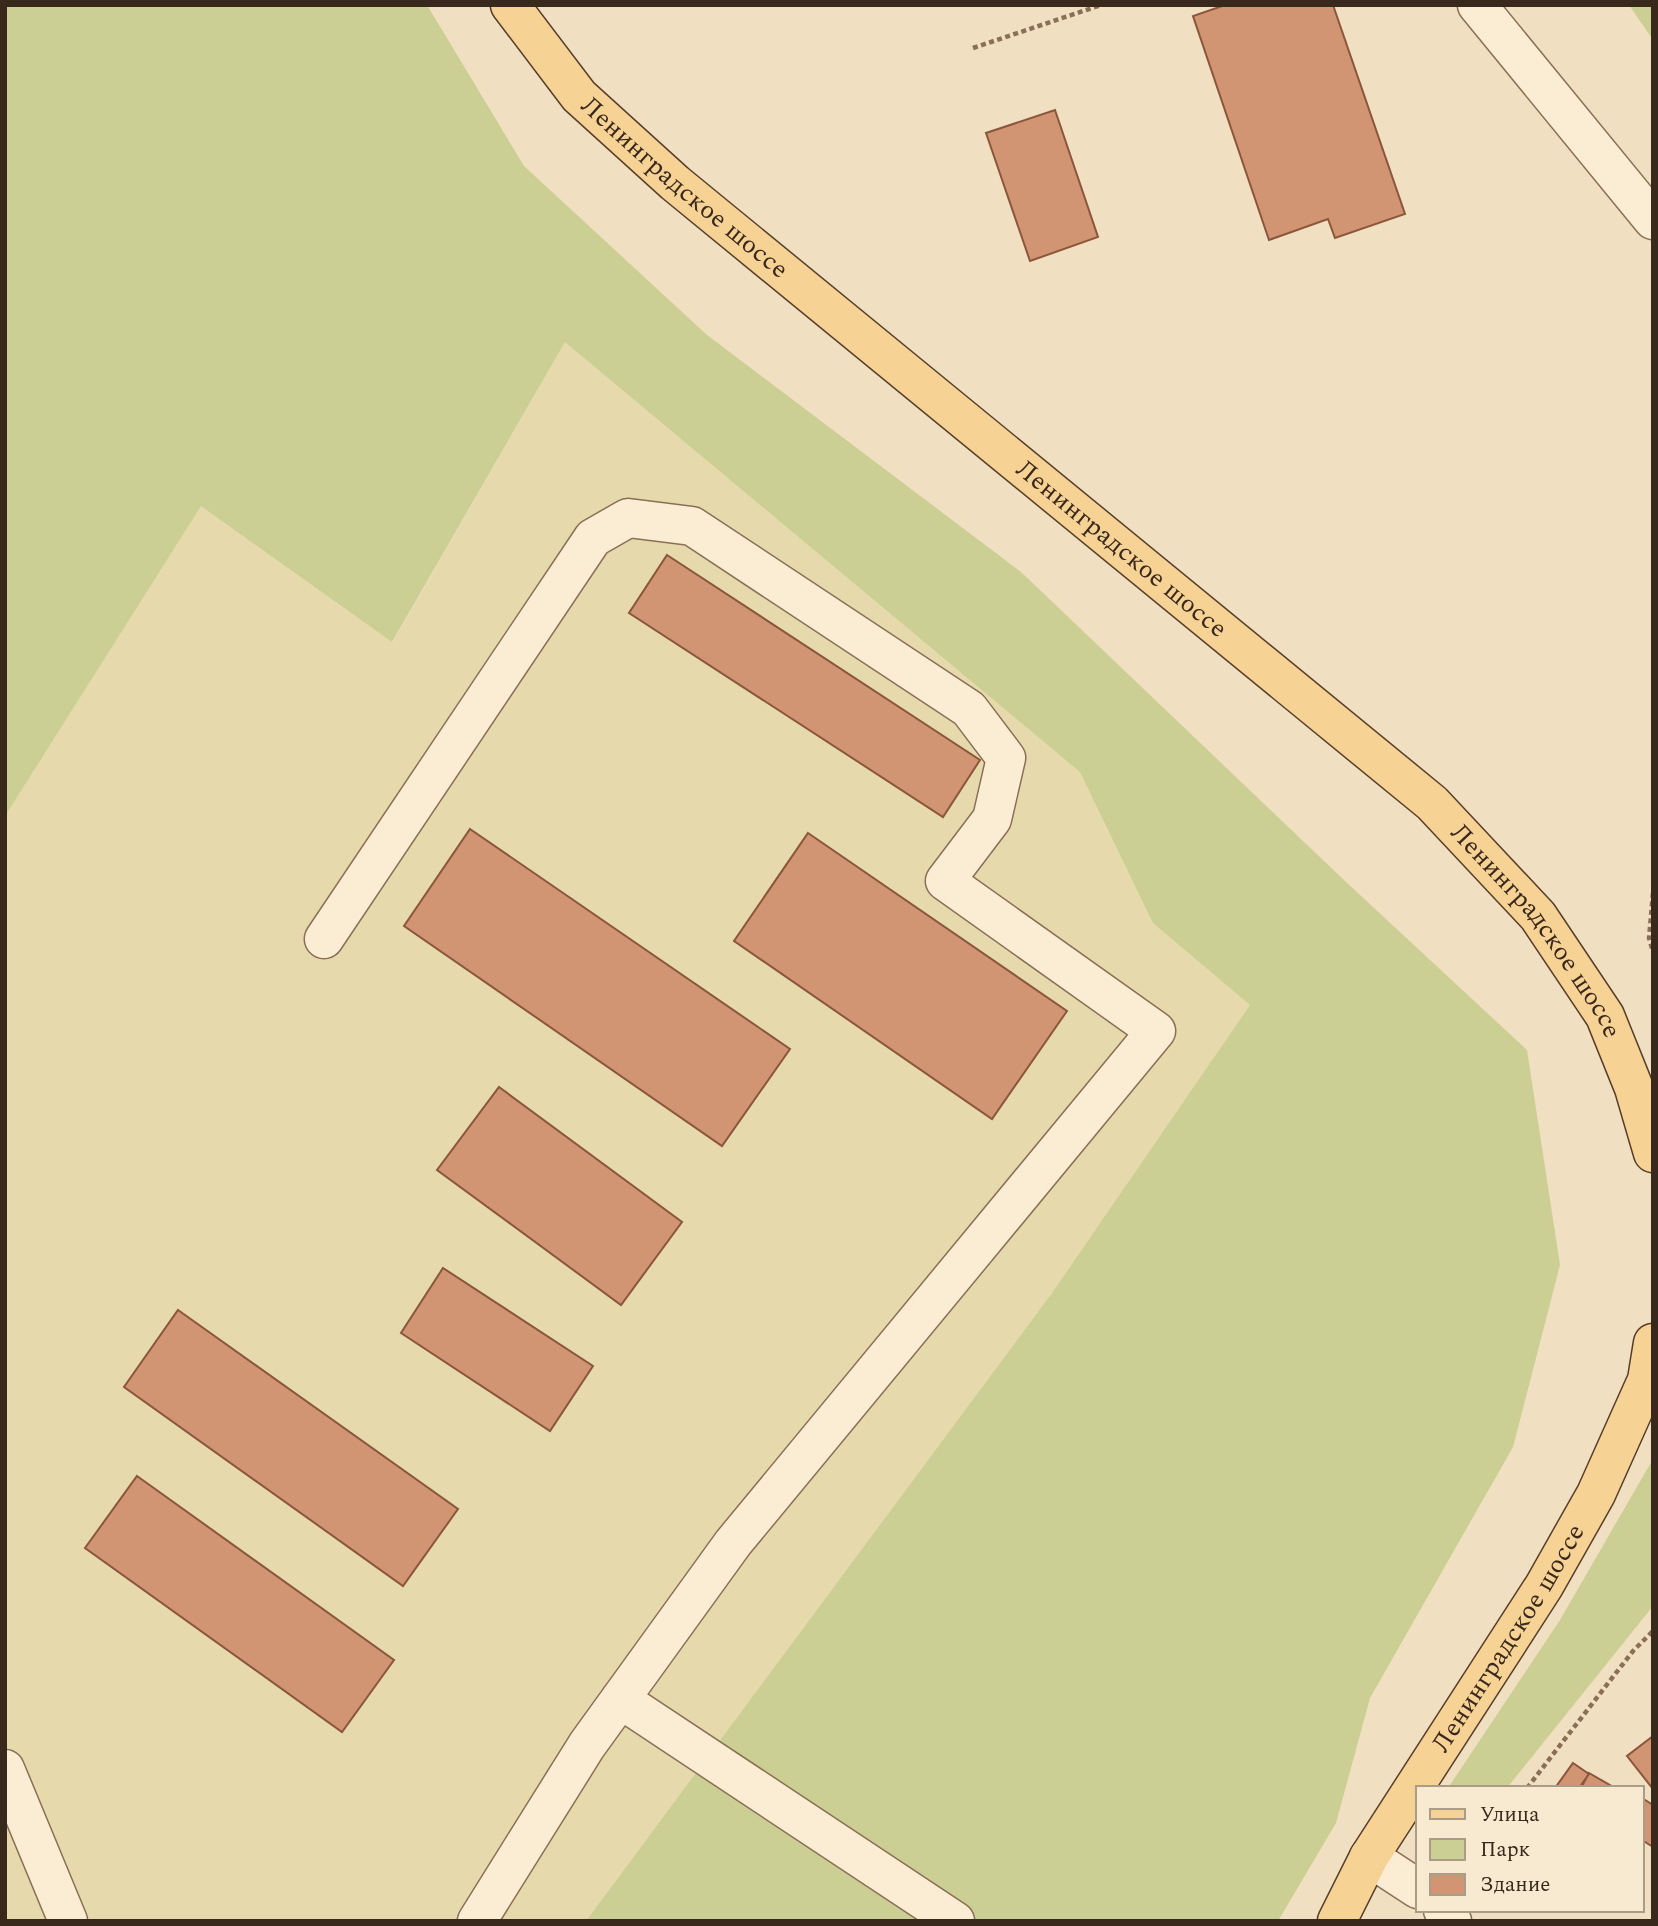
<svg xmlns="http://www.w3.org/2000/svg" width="1658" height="1926" font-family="Spectral,serif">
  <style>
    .farmland { fill: #e6daad }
    .green { fill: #cbcf93 }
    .building { fill: #d19573; stroke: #8b563b; stroke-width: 2 }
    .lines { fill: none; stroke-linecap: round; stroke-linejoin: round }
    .minor-casing { stroke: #8a6f57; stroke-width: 41 }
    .major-casing { stroke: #573e2b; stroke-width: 41 }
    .path { stroke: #8a6f57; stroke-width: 4.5; stroke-dasharray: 5 3.5; stroke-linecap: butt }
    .minor { stroke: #fbedd3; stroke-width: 38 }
    .major { stroke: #f6d295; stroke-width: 38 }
    .labels { text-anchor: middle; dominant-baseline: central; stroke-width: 5; stroke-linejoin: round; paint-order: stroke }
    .street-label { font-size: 26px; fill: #39281c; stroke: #f7ead0 }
  </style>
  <rect width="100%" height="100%" fill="#f0dfc0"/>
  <path class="farmland" d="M 565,342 L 1329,892 L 1052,1293 L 586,1921 L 5,1921 L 5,811 L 201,505 L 393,642 Z"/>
  <path class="green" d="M 5,5 L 427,5 L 524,166 L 707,335 L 1021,572 L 1345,881 L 1527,1050 L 1560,1265 L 1513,1447 L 1370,1698 L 1336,1823 L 1278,1921 L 586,1921 L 1052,1293 L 1250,1005 L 1153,923 L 1080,772 L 565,342 L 392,642 L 201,506 L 5,816 Z
    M 1629,5 L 1653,5 L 1653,40 Z
    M 1653,1459 L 1653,1606 L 1507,1788 L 1448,1788 L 1560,1620 Z"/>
  <path class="building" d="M 1225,5 L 1333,5 L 1405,214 L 1335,238 L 1328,219 L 1269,240 L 1193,16 Z
    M 1055,110 L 1098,237 L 1030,261 L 986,133 Z
    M 667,555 L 980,760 L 943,817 L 629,613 Z
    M 470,829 L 790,1049 L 722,1146 L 404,926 Z
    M 808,833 L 1067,1011 L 992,1119 L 734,941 Z
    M 499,1087 L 682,1222 L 621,1305 L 437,1170 Z
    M 443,1268 L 593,1366 L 550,1431 L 401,1333 Z
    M 178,1310 L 458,1509 L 403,1586 L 124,1387 Z
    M 137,1476 L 394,1660 L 342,1732 L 85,1548 Z
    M 1653,1736 L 1653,1789 L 1627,1756 Z
    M 1573,1763 L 1589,1774 L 1579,1788 L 1555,1788 Z
    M 1589,1773 L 1615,1788 L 1581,1788 Z
    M 1642,1798 L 1653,1805 L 1653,1847 L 1642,1840 Z"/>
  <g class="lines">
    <defs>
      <path id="minor" d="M 1477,5 L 1653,220
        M 324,939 L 593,538 L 628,518 L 692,526 L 969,709 L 1006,758 L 992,819 L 945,881 L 1156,1031 L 733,1543 L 587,1745 L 477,1921
        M 620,1699 L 955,1921
        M 5,1769 L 68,1921
        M 1369,1857 L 1418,1889
        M 1443,1910 L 1452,1921"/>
      <g id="major">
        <path id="s1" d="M 510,5 L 579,96 L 675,183 L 1432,803 L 1538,916 L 1605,1016 L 1634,1088 L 1653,1153"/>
        <path id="s2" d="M 1337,1921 L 1369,1857 L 1544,1586 L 1596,1494 L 1647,1380 L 1653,1343"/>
      </g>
    </defs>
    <use href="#minor" class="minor-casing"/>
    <use href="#major" class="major-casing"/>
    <path class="path" d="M 973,48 L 1101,5
      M 1653,893 L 1649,938 L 1653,952
      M 1527,1788 L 1633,1651 L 1653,1631"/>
    <use href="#minor" class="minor"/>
    <use href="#major" class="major"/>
  </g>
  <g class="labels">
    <g class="street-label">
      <text stroke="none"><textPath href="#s1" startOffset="254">Ленинградское шоссе</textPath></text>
      <text stroke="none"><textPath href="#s1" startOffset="821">Ленинградское шоссе</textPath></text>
      <text stroke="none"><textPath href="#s1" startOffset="1388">Ленинградское шоссе</textPath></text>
      <text stroke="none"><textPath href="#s2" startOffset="331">Ленинградское шоссе</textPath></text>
    </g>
  </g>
  <rect width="1658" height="1926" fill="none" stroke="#39281c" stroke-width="14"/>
  <rect x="1416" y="1786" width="228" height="126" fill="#f7ead0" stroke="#ab9c88" stroke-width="2"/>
  <rect x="1430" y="1809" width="35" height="10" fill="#f6d295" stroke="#ab9c88" stroke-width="2"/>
  <text x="1480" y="1821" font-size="21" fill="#39281c">Улица</text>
  <rect x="1430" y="1839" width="35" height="21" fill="#cbcf93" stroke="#ab9c88" stroke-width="2"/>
  <text x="1480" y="1856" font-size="21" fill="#39281c">Парк</text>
  <rect x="1430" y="1874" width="35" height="21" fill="#d19573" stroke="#ab9c88" stroke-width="2"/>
  <text x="1480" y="1891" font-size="21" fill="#39281c">Здание</text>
</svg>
